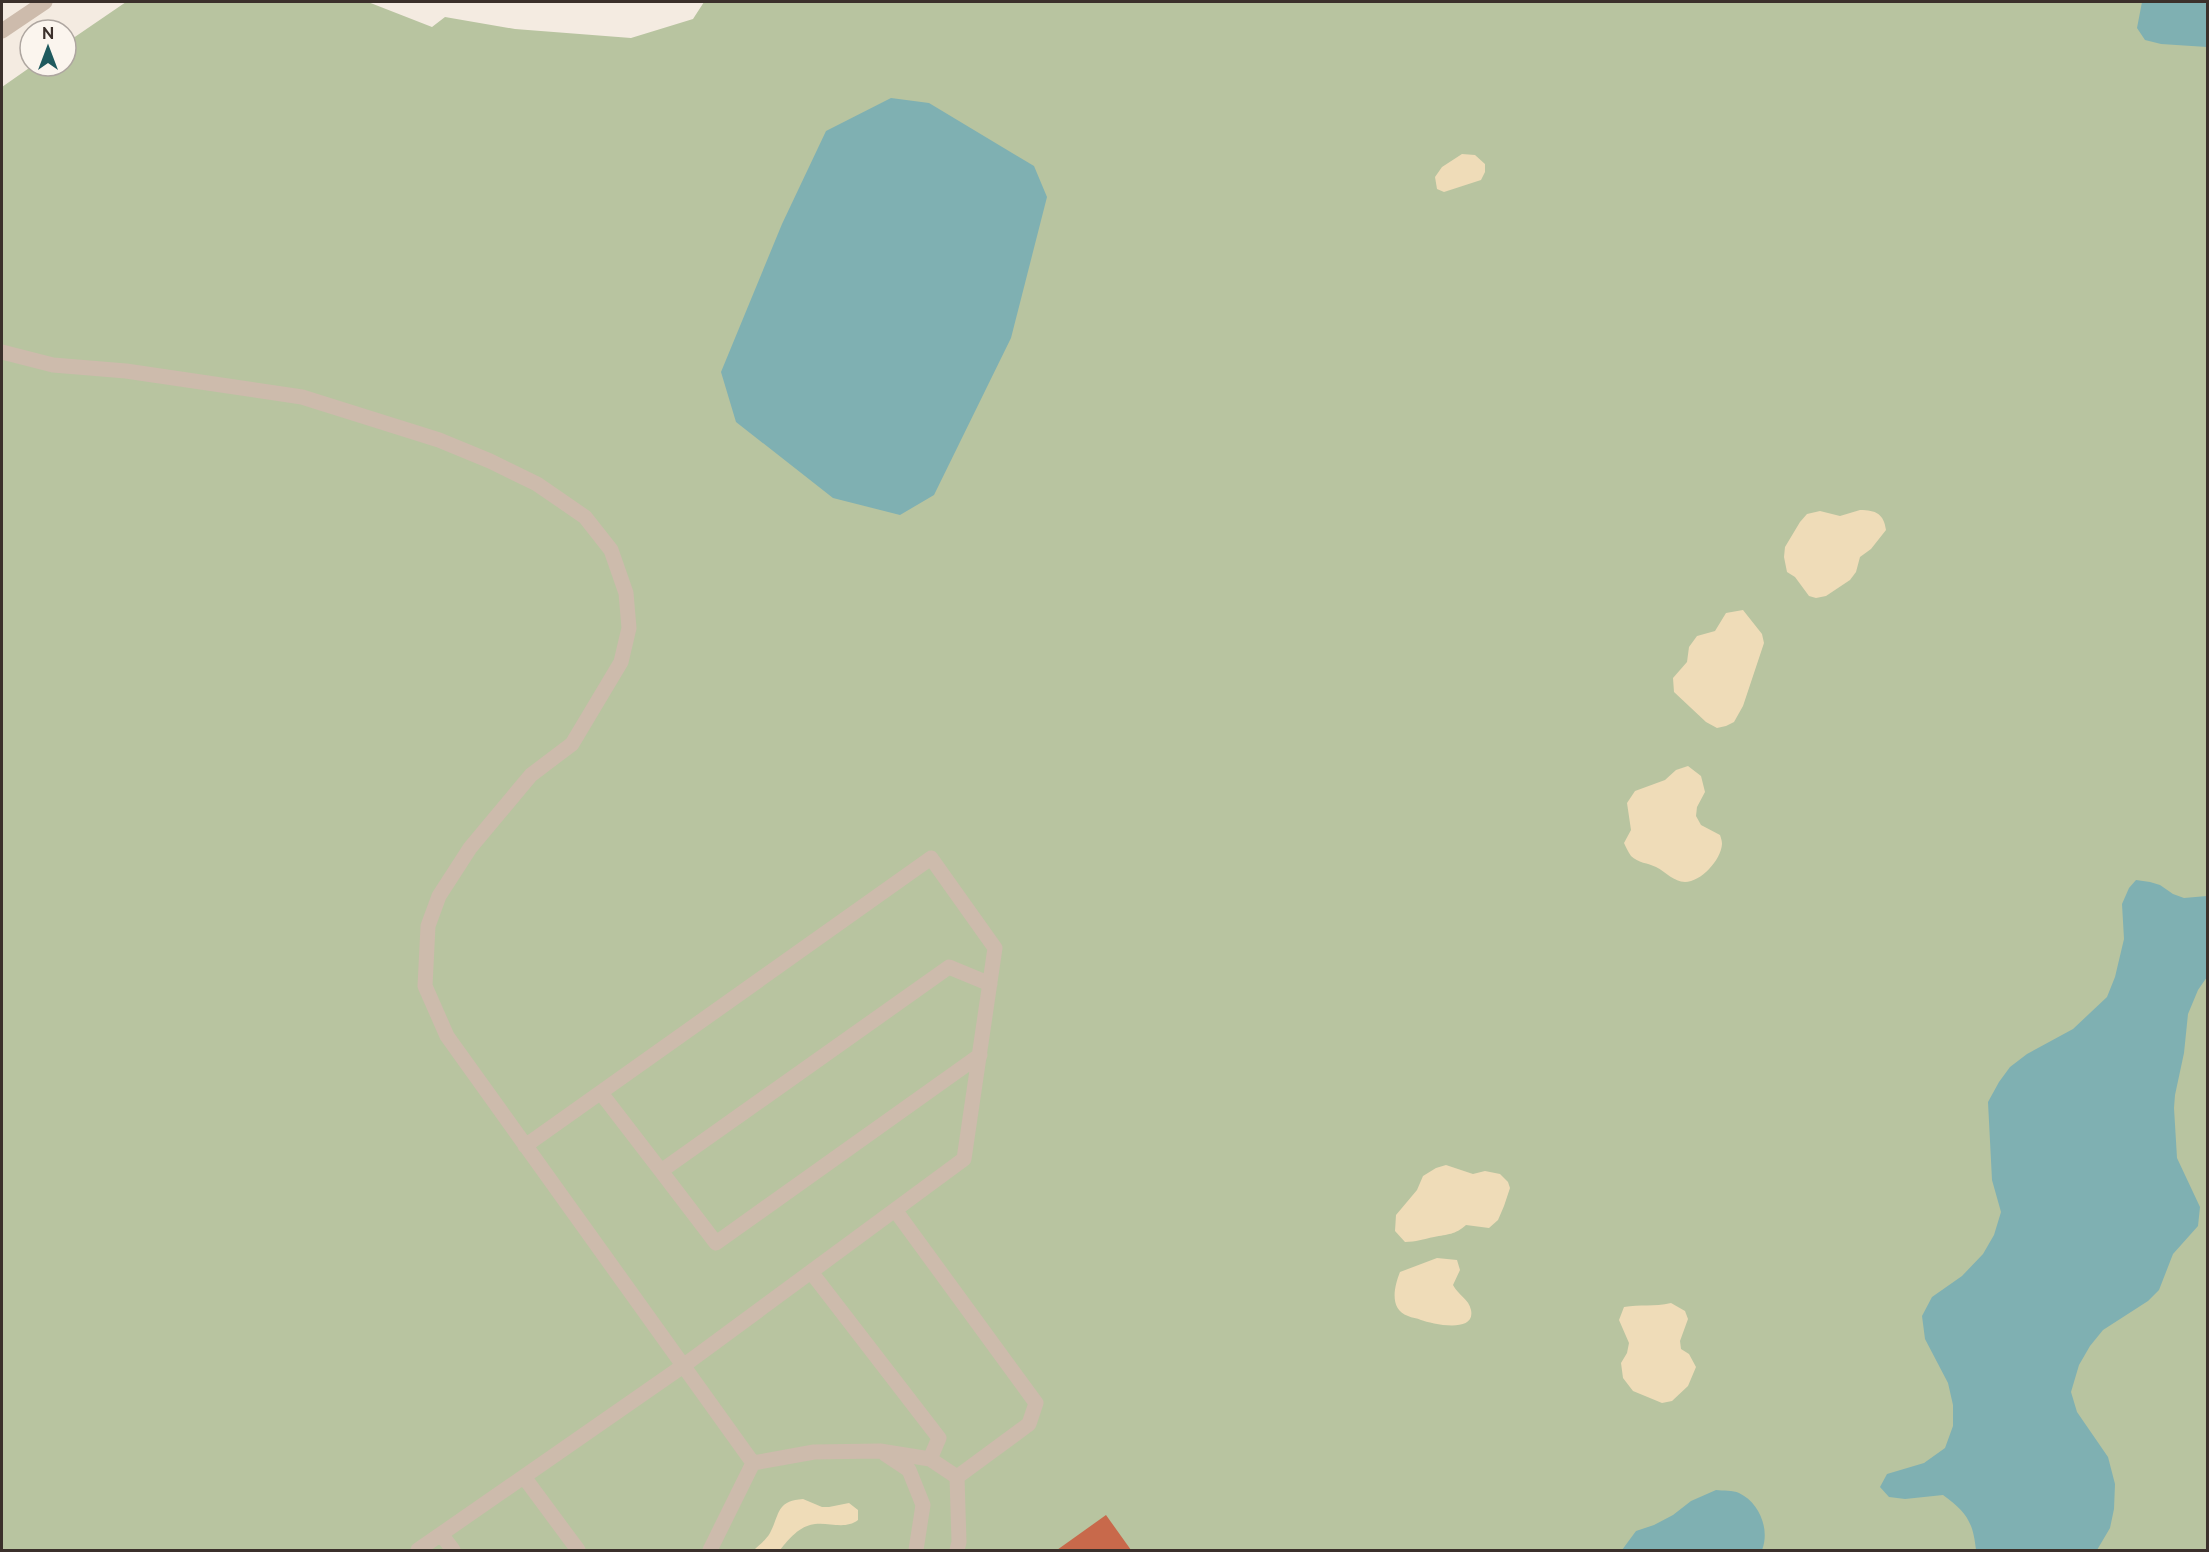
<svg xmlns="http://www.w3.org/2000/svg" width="2209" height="1552" font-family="Raleway,sans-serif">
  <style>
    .green { fill: #b8c4a0 }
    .sand { fill: #efdcb8 }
    .water { fill: #7fb0b2 }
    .building { fill: #c8694b }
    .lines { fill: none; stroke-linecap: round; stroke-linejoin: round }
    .service { stroke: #cdbbac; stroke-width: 15 }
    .tertiary { stroke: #cdbbac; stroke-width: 15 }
  </style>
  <rect width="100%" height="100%" fill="#f4ebe1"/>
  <path class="green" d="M 126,2 L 368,2 L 432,27 L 445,17 L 515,29 L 631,38 L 693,19 L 704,2 L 2207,2 L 2207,1550 L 2,1550 L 2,87 L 32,66 L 66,66 L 66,43 Z"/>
  <path class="sand" d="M 1462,154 L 1475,155 L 1485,164 L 1485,172 L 1481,180 L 1444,192 L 1437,189 L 1435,177 L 1442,167 Z
    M 1860,510 C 1876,510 1884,514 1886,530 L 1871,549 L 1860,557 L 1856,572 L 1850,580 L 1826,596 L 1816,598 L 1809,596 L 1795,577 L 1787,572 L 1784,557 L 1785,547 L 1800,522 L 1807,514 L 1820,511 L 1840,516 Z
    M 1743,610 L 1762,634 L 1764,643 L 1743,706 L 1734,722 L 1726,726 L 1717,728 L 1706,722 L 1674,692 L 1673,678 L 1687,662 L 1689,647 L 1697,636 L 1715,631 L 1726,613 Z
    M 1688,766 L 1701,776 L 1705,792 L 1697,807 L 1696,816 L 1701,825 L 1720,835 C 1721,838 1722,841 1722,844 C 1721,860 1701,882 1685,882 C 1674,882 1666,872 1656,867 C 1648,863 1638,863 1631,856 C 1628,852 1626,847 1624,843 L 1631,830 L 1627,803 L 1635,791 L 1665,780 L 1676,770 Z
    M 1446,1165 L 1473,1174 L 1485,1171 L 1500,1174 L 1508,1182 L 1510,1188 L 1504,1206 L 1498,1220 L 1489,1228 L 1466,1225 C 1455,1235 1448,1234 1434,1237 C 1423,1239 1416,1242 1405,1242 L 1395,1231 L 1396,1215 L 1417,1190 L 1423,1176 L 1436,1168 Z
    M 1437,1258 L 1457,1260 L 1460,1270 L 1453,1285 C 1458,1295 1469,1299 1471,1310 C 1476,1334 1432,1324 1421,1320 C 1417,1318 1412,1318 1408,1316 C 1389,1309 1394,1287 1400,1272 Z
    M 1671,1303 L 1685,1311 L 1688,1319 L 1680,1341 L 1681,1349 L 1689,1354 L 1696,1367 L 1688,1386 L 1672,1401 L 1662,1403 L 1633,1391 L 1623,1378 L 1621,1363 L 1627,1353 L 1629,1343 L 1619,1320 L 1624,1307 C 1640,1304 1654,1307 1671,1303 Z
    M 803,1499 L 822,1507 L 829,1507 L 849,1503 L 858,1510 L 858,1520 C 845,1530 829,1522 815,1524 C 799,1526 789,1539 780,1550 L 754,1550 C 759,1545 766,1540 770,1533 C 780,1514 776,1501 803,1499 Z"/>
  <path class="water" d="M 2142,2 L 2207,2 L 2207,47 L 2161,44 L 2145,40 L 2137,28 Z
    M 891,98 L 929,103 L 1034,166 L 1047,197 L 1011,338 L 934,495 L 900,515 L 833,498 L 736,422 L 721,372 L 782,224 L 826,131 Z
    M 2136,880 L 2150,882 L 2160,885 L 2173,894 L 2184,898 L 2207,896 L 2207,977 L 2198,990 L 2188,1014 L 2184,1053 L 2175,1095 L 2174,1108 L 2177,1158 L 2200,1207 L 2198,1226 L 2173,1254 L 2159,1290 L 2148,1301 L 2103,1330 L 2090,1346 L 2079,1365 L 2071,1392 L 2077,1412 L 2108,1457 L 2115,1484 L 2114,1509 L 2110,1528 L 2097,1550 L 1976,1550 C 1973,1521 1966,1512 1943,1495 L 1905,1499 L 1889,1497 L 1880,1487 L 1887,1474 L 1924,1463 L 1945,1448 L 1953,1426 L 1953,1405 L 1948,1383 L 1925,1339 L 1922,1316 L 1932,1297 L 1962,1276 L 1983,1254 L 1994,1235 L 2001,1212 L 1992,1180 L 1988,1102 L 1999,1082 L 2010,1067 L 2027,1054 L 2073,1029 L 2107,997 L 2115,977 L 2124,939 L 2122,904 L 2129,888 Z
    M 1716,1490 C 1723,1491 1733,1490 1739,1493 C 1760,1503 1770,1530 1762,1550 L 1622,1550 L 1636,1531 L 1654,1525 L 1673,1515 L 1691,1501 Z"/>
  <path class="building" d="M 1106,1515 L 1131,1550 L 1057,1550 Z"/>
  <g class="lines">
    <path class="service" d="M 2,352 L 53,365 L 126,371 L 302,397 L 439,440 L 490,461 L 537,484 L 585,517 L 611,550 L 626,593 L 629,628 L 621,662 L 572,744 L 531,775 L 470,848 L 439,896 L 428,926 L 425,986 L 447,1036 L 753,1463
      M 601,1093 L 661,1171 L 949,967 L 990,984
      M 661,1171 L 716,1243 L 980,1055
      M 895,1210 L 1036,1403 L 1029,1424 L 957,1477
      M 811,1272 L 939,1438 L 930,1459
      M 885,1454 L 909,1470 L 923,1505 L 916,1550
      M 753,1463 L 814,1452 L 880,1451 L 930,1459 L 957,1477 L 959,1542 L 957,1550
      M 524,1477 L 578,1550
      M 441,1534 L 453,1550
      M 418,1550 L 683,1366 L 964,1159 L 995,948 L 931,858 L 525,1146
      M 710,1550 L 753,1463"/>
    <path class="tertiary" d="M 2,31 L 45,2"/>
  </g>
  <rect width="2209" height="1552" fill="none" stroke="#3b302b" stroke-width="6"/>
  <g transform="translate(48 48)"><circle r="28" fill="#fbf5ee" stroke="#aea6a0" stroke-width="1.5"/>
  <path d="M0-4.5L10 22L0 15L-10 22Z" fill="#1f5a5e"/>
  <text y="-9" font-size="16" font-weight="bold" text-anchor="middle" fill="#3b302b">N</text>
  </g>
</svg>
